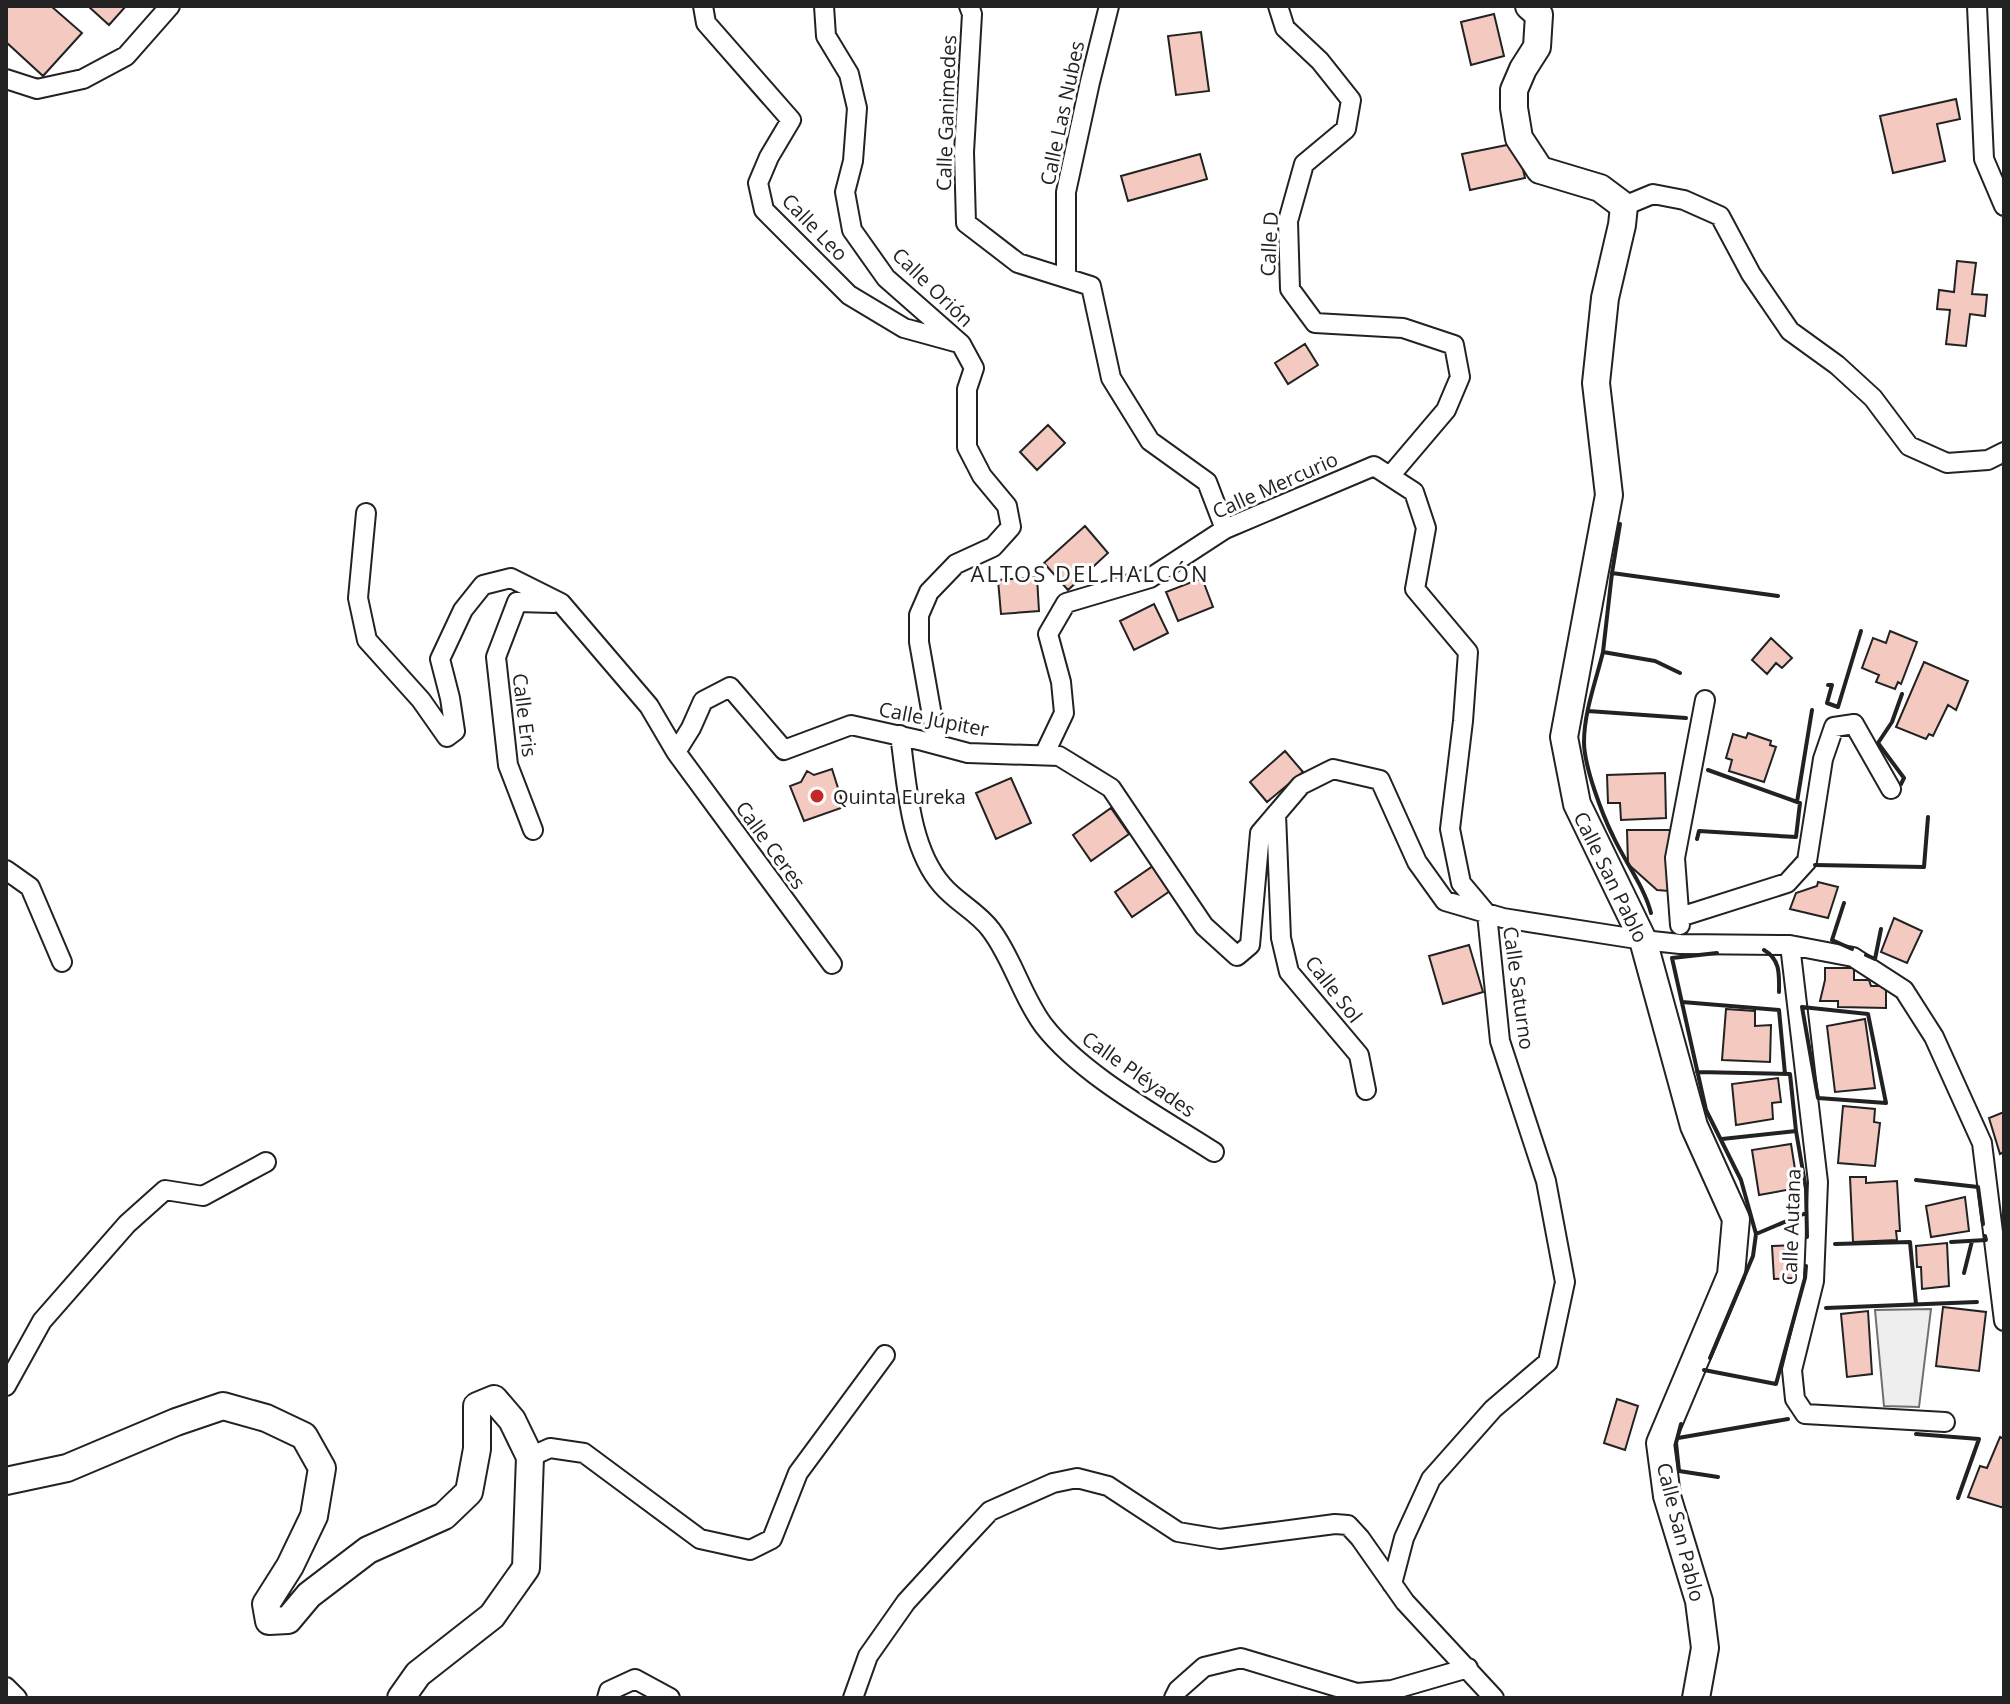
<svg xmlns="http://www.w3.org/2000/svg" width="2010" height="1704" font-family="'Open Sans',sans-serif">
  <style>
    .green { fill: #eee; stroke: #6f6f6f; stroke-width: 2 }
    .building { fill: #f3c9c0; stroke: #222; stroke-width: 2 }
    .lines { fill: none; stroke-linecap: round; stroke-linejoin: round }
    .street-casing { stroke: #222; stroke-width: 22 }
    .secondary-casing { stroke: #222; stroke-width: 30 }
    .street { stroke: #fff; stroke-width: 18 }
    .secondary { stroke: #fff; stroke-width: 26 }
    .wall { stroke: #222; stroke-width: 4 }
    .poi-dot { fill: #c62828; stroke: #fff; stroke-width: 3 }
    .labels { text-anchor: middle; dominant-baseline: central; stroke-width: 6; stroke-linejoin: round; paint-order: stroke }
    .street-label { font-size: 20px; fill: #222; stroke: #fff }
    .poi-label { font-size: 20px; fill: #222; stroke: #fff; text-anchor: start }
    .neighbourhood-label { font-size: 22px; letter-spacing: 2px; fill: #222; stroke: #fff }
  </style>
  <rect width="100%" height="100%" fill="#fff"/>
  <path class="green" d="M 1931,1309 L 1919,1407 L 1884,1406 L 1875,1310 Z"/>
  <path class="building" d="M 6,6 L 51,6 L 82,33 L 43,76 L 6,42 Z
    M 88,6 L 126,6 L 109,25 Z
    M 1494,14 L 1504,56 L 1471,65 L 1461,22 Z
    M 1201,32 L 1209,91 L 1176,95 L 1168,36 Z
    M 1956,99 L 1960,119 L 1937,124 L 1945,161 L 1893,173 L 1880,116 Z
    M 1517,143 L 1525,178 L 1470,190 L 1462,154 Z
    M 1200,154 L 1207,179 L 1128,201 L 1121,176 Z
    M 1957,261 L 1976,263 L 1972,294 L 1987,295 L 1985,316 L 1970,314 L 1966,346 L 1946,344 L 1950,310 L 1937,309 L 1939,290 L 1954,292 Z
    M 1305,344 L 1318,365 L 1288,384 L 1275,363 Z
    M 1048,425 L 1065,443 L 1037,470 L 1020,452 Z
    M 1085,526 L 1108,553 L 1068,590 L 1044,563 Z
    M 1037,577 L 1039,611 L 1001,614 L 998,580 Z
    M 1202,578 L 1213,607 L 1178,621 L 1166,592 Z
    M 1154,604 L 1168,633 L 1134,650 L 1120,621 Z
    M 1890,631 L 1917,642 L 1901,684 L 1898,682 L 1895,689 L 1876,682 L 1879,675 L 1862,668 L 1873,638 L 1886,643 Z
    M 1771,638 L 1792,658 L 1782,668 L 1776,663 L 1767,674 L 1752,660 Z
    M 1924,662 L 1968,681 L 1956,710 L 1948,705 L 1933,736 L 1929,734 L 1926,739 L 1896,727 Z
    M 1748,733 L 1771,741 L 1770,745 L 1776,747 L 1764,782 L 1729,771 L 1732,760 L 1726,758 L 1733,734 L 1746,738 Z
    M 1285,751 L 1303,772 L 1267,802 L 1250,782 Z
    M 832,769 L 844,807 L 804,821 L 790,786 L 801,782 L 807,771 L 814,775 Z
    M 1665,773 L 1666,818 L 1621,820 L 1620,803 L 1608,803 L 1607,775 Z
    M 1011,778 L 1031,823 L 996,839 L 976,793 Z
    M 1111,808 L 1129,834 L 1091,861 L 1073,835 Z
    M 1627,830 L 1670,830 L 1669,891 L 1657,890 L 1628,864 Z
    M 1153,866 L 1170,891 L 1132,917 L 1115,892 Z
    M 1818,882 L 1838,887 L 1828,918 L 1790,909 L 1796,893 L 1817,886 Z
    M 1894,918 L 1922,931 L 1907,963 L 1881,952 Z
    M 1469,945 L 1483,992 L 1443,1004 L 1429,956 Z
    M 1825,968 L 1854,968 L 1854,980 L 1869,980 L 1871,986 L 1886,986 L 1886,1008 L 1838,1007 L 1838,1001 L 1820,1001 L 1825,980 Z
    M 1726,1009 L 1755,1011 L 1755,1026 L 1771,1025 L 1770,1062 L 1722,1060 Z
    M 1865,1019 L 1875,1088 L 1835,1092 L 1827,1026 Z
    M 1778,1078 L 1781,1102 L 1772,1103 L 1773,1119 L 1736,1125 L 1732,1084 Z
    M 1843,1106 L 1875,1109 L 1874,1122 L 1880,1123 L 1875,1166 L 1838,1163 Z
    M 2004,1112 L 2004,1152 L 2000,1154 L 1989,1118 Z
    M 1791,1144 L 1798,1188 L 1759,1195 L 1752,1150 Z
    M 1850,1177 L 1866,1177 L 1866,1183 L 1897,1181 L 1900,1231 L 1896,1231 L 1897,1240 L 1853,1242 Z
    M 1965,1197 L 1969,1231 L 1931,1237 L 1926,1206 Z
    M 1947,1243 L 1949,1286 L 1922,1289 L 1921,1267 L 1917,1267 L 1916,1246 Z
    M 1797,1245 L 1798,1278 L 1774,1279 L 1772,1246 Z
    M 1943,1307 L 1986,1312 L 1979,1371 L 1936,1366 Z
    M 1868,1311 L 1872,1374 L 1847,1377 L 1841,1314 Z
    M 1617,1399 L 1638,1406 L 1625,1450 L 1604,1443 Z
    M 2000,1437 L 2004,1439 L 2004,1508 L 1968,1497 L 1980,1466 L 1987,1468 Z"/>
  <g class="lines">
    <defs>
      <path id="street" d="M 703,6 L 706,23 L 791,120 L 769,157 L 758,183 L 764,210 L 849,295 L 904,328 L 955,342
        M 824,6 L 826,36 L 849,74 L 857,108 L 853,161 L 845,192 L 852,230 L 886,278 L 961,344 L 974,368 L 967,389 L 967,447 L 982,476 L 1007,506 L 1011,527 L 993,547 L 956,564 L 929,592 L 919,615 L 919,642 L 937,744
        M 969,6 L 972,14 L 964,152 L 966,223 L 1018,263 L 1091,286 L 1111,378 L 1150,441 L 1207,482 L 1225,529
        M 1278,6 L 1285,28 L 1320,61 L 1351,100 L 1346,129 L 1304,164 L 1288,221 L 1290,289 L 1315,323 L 1403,328 L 1454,345 L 1460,377 L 1446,410 L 1390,476
        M 1977,6 L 1984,159 L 2004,206
        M 6,79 L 37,89 L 83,79 L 126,56 L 170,6
        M 1624,206 L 1653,194 L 1684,200 L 1720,216 L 1751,274 L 1790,331 L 1837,365 L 1873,398 L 1909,446 L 1947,463 L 1988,460 L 2004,452
        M 1066,278 L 1066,192 L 1090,82 L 1109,6
        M 366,513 L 358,598 L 367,640 L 421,700 L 447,737 L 455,731 L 450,698 L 440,659 L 463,610 L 483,585 L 511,578 L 561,603 L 649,706 L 676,752 L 691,728 L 703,701 L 730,687 L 784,750 L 851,725 L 923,741 L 968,753 L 1059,756 L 1111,788 L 1204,926 L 1237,956 L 1250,945 L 1260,833 L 1301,785 L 1333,769 L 1380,780 L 1417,862 L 1445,901 L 1503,918 L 1643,940 L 1680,944 L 1790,945 L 1853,957 L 1904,990 L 1934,1037 L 1982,1143 L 2004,1321
        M 900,735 C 907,783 909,847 942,885 C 956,902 978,912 991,930 C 1013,959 1022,997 1044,1026 C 1083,1076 1160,1117 1214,1152
        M 676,752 L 832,964
        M 1044,755 L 1064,713 L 1061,682 L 1048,634 L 1066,603 L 1150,578 L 1225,529 L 1374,466 L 1414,492 L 1426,528 L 1415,589 L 1468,652 L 1463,721 L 1450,829 L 1461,883 L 1487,914 L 1500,1041 L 1546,1181 L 1565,1282 L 1548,1362 L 1493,1409 L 1431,1479 L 1404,1538 L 1392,1584
        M 1276,814 L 1281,938 L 1289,972 L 1359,1055 L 1366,1090
        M 533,830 L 508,765 L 496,657 L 517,602 L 554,603
        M 6,870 L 30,887 L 62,962
        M 1680,917 L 1787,883 L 1807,861 L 1823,759 L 1834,727 L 1854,724 L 1891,789
        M 1680,925 L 1675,858 L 1705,700
        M 1790,945 L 1818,1182 L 1814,1281 L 1792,1370 L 1795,1399 L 1805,1414 L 1945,1422
        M 6,1386 L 42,1321 L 127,1224 L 165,1190 L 203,1196 L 266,1162
        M 530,1457 L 550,1448 L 584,1453 L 700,1539 L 750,1550 L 772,1539 L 798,1473 L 885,1355
        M 6,1687 L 17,1698
        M 607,1698 L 609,1691 L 635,1679 L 670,1698
        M 853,1698 L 868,1656 L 906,1602 L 961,1542 L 990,1511 L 1053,1483 L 1077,1478 L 1108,1486 L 1178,1532 L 1220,1539 L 1335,1524 L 1348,1525 L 1360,1538 L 1405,1602 L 1494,1698
        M 1174,1698 L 1178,1690 L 1204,1667 L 1241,1658 L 1357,1693 L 1392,1690 L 1468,1668"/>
      <path id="secondary" d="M 1529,6 L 1539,15 L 1537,47 L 1523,69 L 1514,90 L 1514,108 L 1519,138 L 1540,170 L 1600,188 L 1624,206 L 1622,225 L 1605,298 L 1596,383 L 1609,495 L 1564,737 L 1577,804 L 1643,940 L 1694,1126 L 1736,1219 L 1731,1275 L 1660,1443 L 1667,1496 L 1699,1601 L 1705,1648 L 1696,1698
        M 6,1481 L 67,1468 L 176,1422 L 223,1406 L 266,1418 L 304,1436 L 322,1468 L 314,1516 L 290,1566 L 266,1604 L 269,1621 L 288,1620 L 309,1595 L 368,1550 L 444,1516 L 469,1492 L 477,1449 L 477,1406 L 494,1399 L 512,1420 L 530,1457 L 526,1568 L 492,1616 L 418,1674 L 401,1698"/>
    </defs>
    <use href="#street" class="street-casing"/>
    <use href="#secondary" class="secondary-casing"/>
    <use href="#street" class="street"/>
    <use href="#secondary" class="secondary"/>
    <path class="wall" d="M 1612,573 L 1620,524
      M 1603,652 C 1596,681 1584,712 1584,742 C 1584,766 1602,814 1613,836 C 1625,862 1644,886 1651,913
      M 1680,673 L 1655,661 L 1603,652 L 1612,573 L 1778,596
      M 1828,685 L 1832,685 L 1827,703 L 1838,707 L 1861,631
      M 1588,711 L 1686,718
      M 1901,784 L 1904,778 L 1878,743 L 1892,722 L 1902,694
      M 1797,802 L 1812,710
      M 1697,839 L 1699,831 L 1796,837 L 1800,803 L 1708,770
      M 1815,865 L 1924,867 L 1928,817
      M 1844,903 L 1832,940 L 1852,949
      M 1764,950 C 1781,960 1779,975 1779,992
      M 1866,955 L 1875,959 L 1881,929
      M 1682,1002 L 1779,1010 L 1785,1074
      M 1802,1007 L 1868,1014 L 1886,1103 L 1818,1098 Z
      M 1697,1072 L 1790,1074 L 1796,1131 L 1806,1189 L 1807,1237
      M 1722,1139 L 1796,1131
      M 1916,1180 L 1978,1187 L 1983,1224
      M 1756,1234 L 1806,1213
      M 1951,1242 L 1986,1240 L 1985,1236
      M 1835,1244 L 1910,1242 L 1916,1304
      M 1964,1273 L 1972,1241
      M 1826,1308 L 1977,1302
      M 1710,1358 L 1753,1256 L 1756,1234 L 1741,1180 L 1706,1110 L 1672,958 L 1717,953
      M 1704,1370 L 1776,1384 L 1805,1278 L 1806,1266
      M 1681,1424 L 1676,1443 L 1679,1471 L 1718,1477
      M 1916,1434 L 1979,1439 L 1958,1498
      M 1678,1438 L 1788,1419"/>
  </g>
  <circle class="poi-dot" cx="817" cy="796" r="8"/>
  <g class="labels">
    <g class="street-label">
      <text transform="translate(946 113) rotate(-88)">Calle Ganimedes</text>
      <text transform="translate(1062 113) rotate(-78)">Calle Las Nubes</text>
      <text transform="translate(815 227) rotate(46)">Calle Leo</text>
      <text transform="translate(1269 244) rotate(-87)">Calle D</text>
      <text transform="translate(933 287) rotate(44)">Calle Orión</text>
      <text transform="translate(1275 485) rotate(-24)">Calle Mercurio</text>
      <text transform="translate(525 715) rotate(83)">Calle Eris</text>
      <text transform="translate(934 719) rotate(11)">Calle Júpiter</text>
      <text transform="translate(771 845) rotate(54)">Calle Ceres</text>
      <text transform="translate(1611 877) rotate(64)">Calle San Pablo</text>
      <text transform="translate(1519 988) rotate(82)">Calle Saturno</text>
      <text transform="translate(1334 989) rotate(52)">Calle Sol</text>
      <text transform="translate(1139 1074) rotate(35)">Calle Pléyades</text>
      <text transform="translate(1791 1227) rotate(-88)">Calle Autana</text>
      <text transform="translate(1681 1532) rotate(76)">Calle San Pablo</text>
    </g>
    <g class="poi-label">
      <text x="833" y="796">Quinta Eureka</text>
    </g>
    <g class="neighbourhood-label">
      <text x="1090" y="573">ALTOS DEL HALCÓN</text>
    </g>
  </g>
  <rect width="2010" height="1704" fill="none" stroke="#222222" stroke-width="16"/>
</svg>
